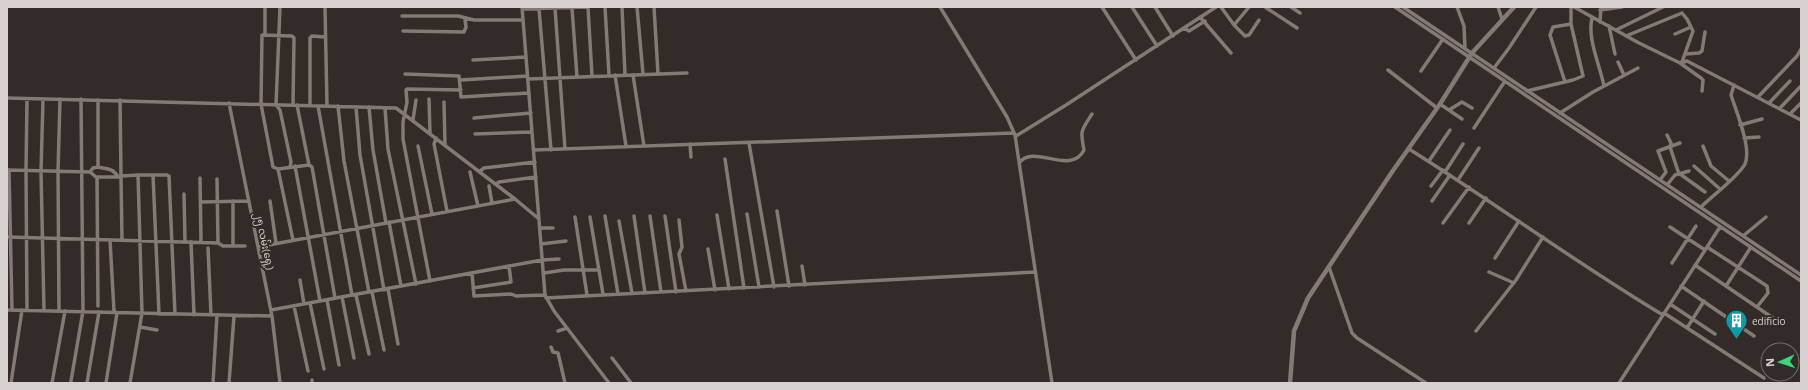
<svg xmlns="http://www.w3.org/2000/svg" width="1808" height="390" font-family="'Open Sans','Noto Sans Myanmar',sans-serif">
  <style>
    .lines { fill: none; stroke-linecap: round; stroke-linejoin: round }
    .minor { stroke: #837975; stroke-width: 3.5 }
    .tertiary { stroke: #837975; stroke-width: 4.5 }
    .labels { text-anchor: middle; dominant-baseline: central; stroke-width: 4; stroke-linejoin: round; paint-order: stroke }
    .street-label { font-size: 10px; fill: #d6d0ce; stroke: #332b27 }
    .poi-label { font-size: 10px; fill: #d6d0ce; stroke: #332b27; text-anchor: start }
  </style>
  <rect width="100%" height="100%" fill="#332b27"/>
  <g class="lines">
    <path class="minor" d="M 280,7 L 276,105 L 280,110 L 291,162 L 290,167
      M 325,7 L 327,106
      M 522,7 L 545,295 L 554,311 L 609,383
      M 588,7 L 592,76
      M 605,7 L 609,75
      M 622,7 L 625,75
      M 637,7 L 643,74
      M 654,7 L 658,74
      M 940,7 L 1007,117 L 1015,135 L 1052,383
      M 1102,7 L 1136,60
      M 1132,7 L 1157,46
      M 1155,7 L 1173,36
      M 1221,7 L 1234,25 L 1245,36 L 1249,35 L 1259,20
      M 1265,7 L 1297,28
      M 1291,7 L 1300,13
      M 1395,7 L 1801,281
      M 1403,7 L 1801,275
      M 1457,7 L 1464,26 L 1465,49
      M 1498,7 L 1502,19
      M 1574,7 L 1639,43 L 1680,63 L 1687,61 L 1801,120
      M 555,8 L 565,149
      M 572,8 L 577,77
      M 522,9 L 588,7
      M 539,9 L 551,150
      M 1600,10 L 1622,7
      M 402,16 L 458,16 L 474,20 L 523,20
      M 1200,17 L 1231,53
      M 1592,18 C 1587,39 1600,65 1604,86
      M 1600,22 L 1601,7
      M 1234,25 L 1249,7
      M 1609,26 L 1615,54
      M 1184,28 L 1189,31 L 1205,21
      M 1616,30 L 1663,7
      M 403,31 L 464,32 L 466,27 L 465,19
      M 1675,34 L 1691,27
      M 265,35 L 265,7
      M 1626,36 L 1682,13 L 1687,19 L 1693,31 L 1682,62
      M 1686,54 L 1699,53 L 1702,51 L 1705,32
      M 473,60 L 526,57
      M 1618,62 L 1624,75
      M 1680,63 L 1701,78 L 1703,80 L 1702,91
      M 1494,68 L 1509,48 L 1536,7
      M 1388,70 L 1437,108
      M 1421,71 L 1443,39
      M 405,74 L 459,76 L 461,97 L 529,93
      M 615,75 L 626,146
      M 633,75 L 644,146
      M 528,79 L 687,73
      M 461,80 L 527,76
      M 1565,82 L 1550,35 L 1553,27 L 1571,24
      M 1527,91 L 1573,80 L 1583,76 L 1571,24 L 1571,7
      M 1758,97 L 1797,56 L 1801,49
      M 7,98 L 396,108 L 515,199 L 539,219
      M 27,99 L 26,171 L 27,310
      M 429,99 L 430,133
      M 43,100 L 41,171 L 44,311
      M 120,100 L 121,176
      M 444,102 L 445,145
      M 229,103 L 272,316 L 280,383
      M 1769,103 L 1790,81
      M 1440,104 L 1462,119
      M 293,105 L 294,38 L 292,36 L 262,35 L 261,104 L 273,167 L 278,169 L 309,165 L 312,167 L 335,298
      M 297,105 L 309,165
      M 310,106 L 310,38 L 312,36 L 325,37
      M 318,106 L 352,295
      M 338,106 L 344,161 L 369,292
      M 356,107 L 360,155 L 384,290
      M 369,107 L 373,150 L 386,223
      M 385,108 L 388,149 L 416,284
      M 1780,108 L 1801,86
      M 1449,110 L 1462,102 L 1472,108
      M 1560,113 L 1593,92 L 1638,68
      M 1791,113 L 1801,103
      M 474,118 L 531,113
      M 413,120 L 416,100
      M 1740,125 L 1762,119
      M 1474,128 L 1505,81
      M 475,134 L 531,132
      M 1667,135 L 1671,143 L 1670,147 L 1679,174
      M 1016,136 L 1066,105 L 1216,7
      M 436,138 L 434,144 L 447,211
      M 1744,138 L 1759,137
      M 749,143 L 774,287
      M 690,144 L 691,157
      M 418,146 L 432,214
      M 1703,146 L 1711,166 L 1729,181
      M 1409,149 C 1495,203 1576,263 1663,315
      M 534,150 L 1014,133
      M 725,159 L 744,288
      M 1429,161 L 1450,130
      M 1020,162 C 1034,144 1071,176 1084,150 C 1080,130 1081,131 1092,114
      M 295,166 L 320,301
      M 1694,166 L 1720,189
      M 98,167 C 107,169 113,168 118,177
      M 278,169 L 293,240
      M 8,170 L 90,172 L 96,177 L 121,177 L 121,176 L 138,175
      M 9,170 L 12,310
      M 480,171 L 484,168 L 535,162
      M 90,172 L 93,168 L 98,167 L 98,100
      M 470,172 L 478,206
      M 1445,172 L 1463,144
      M 1680,174 L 1705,192
      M 153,175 L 159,314
      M 97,177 L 98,306
      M 121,177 L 122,240
      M 200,178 L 201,242
      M 217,179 L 218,243
      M 1458,180 L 1479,148
      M 1660,180 L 1666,172 L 1658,151 L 1680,143
      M 496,184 L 499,182 L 536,177
      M 1667,185 L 1675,175 L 1689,171
      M 489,186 L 492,203
      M 1431,186 L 1443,170
      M 184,194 L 185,242
      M 233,201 L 233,246
      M 270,201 L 276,243
      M 1432,201 L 1450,175
      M 201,202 L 249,201
      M 1701,207 C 1712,196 1739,176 1745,164 C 1752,148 1736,111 1731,95 L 1734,85
      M 777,211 L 789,286
      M 747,214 L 759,287
      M 717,215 L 729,289
      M 605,216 L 618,294
      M 634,216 L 645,293
      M 650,216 L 661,292
      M 665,216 L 676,292
      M 575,217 L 587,295
      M 590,217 L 603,294
      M 679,220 L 682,247 L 679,254 L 686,291
      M 619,221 L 632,293
      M 389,222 L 401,286
      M 1443,223 L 1469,187
      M 1469,223 L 1486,198
      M 1670,227 L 1705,250
      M 541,228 L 553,228
      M 1743,236 L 1766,217
      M 7,237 L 218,243 L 223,246 L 245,246
      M 191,242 L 194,315
      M 541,244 L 566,241
      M 258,247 L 515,199
      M 1707,247 L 1767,286 L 1768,293 L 1757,307
      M 208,248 L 211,315
      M 708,249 L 715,290
      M 1495,258 L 1519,221
      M 1672,263 L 1696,226
      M 1695,265 L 1773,318
      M 802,266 L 805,285
      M 1329,267 L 1352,333 L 1357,338 L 1426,383
      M 1489,272 L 1514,283
      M 472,273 L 474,296 L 511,294 L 516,296 L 545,295
      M 544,273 L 564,270 L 599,270
      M 300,280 L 304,304
      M 430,281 L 403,139 L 403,122 L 407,102 L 406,90 L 407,89 L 461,90
      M 1681,286 L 1754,336
      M 1726,286 L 1751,247
      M 473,288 L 511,282 L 509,266
      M 388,289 L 398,344
      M 372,292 L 384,350
      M 356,295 L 369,354
      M 342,297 L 354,358
      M 546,298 L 1035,272
      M 327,300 L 339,365
      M 310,303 L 324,369
      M 1670,304 L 1715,334
      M 294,306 L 308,371
      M 7,310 L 272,316
      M 271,310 L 542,260 L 559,259
      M 59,311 L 58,171 L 60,99
      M 1664,313 L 1764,378
      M 140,327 L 157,330
      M 1687,328 L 1704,301
      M 558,331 L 567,328
      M 1476,331 L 1516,280 L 1543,237
      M 551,347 L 553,352 L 558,353 L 565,383
      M 612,358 L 631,383
      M 71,381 L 83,311 L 81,99
      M 11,383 L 22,310
      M 52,383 L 65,311
      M 87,383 L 99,312
      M 106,383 L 117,313 L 114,311 L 110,240
      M 130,383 L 142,313 L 138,175 L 167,175 L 169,176 L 175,314
      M 213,383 L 217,315
      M 229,383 L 234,316
      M 312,383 L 312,380
      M 1619,383 L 1720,227"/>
    <path class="tertiary" d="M 1290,383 L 1294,331 L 1308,298 L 1392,172 L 1440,104 L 1472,53 L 1514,7"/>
  </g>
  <defs>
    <symbol id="building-pin" viewBox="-11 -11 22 30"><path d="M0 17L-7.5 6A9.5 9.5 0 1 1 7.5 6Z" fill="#0f9aa8" stroke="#332b27"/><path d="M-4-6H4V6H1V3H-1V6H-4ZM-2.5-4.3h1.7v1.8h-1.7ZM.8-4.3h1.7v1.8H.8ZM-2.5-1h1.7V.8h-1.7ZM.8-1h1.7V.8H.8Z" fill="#fff"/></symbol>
  </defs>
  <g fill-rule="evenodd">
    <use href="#building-pin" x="1724" y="308" width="25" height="34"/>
  </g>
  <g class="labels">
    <g class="street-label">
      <text transform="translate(265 241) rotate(78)">၂၅ လမ်း(ရှေ့)</text>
    </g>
    <g class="poi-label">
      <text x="1752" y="321">edificio</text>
    </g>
  </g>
  <rect width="1808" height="390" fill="none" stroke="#d6d0ce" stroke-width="16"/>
  <g transform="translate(1780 362) rotate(267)"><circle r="19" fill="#332b27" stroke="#746d6a"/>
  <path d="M0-3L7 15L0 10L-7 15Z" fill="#38d880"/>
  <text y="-6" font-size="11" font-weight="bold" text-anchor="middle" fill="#d6d0ce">N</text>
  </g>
</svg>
